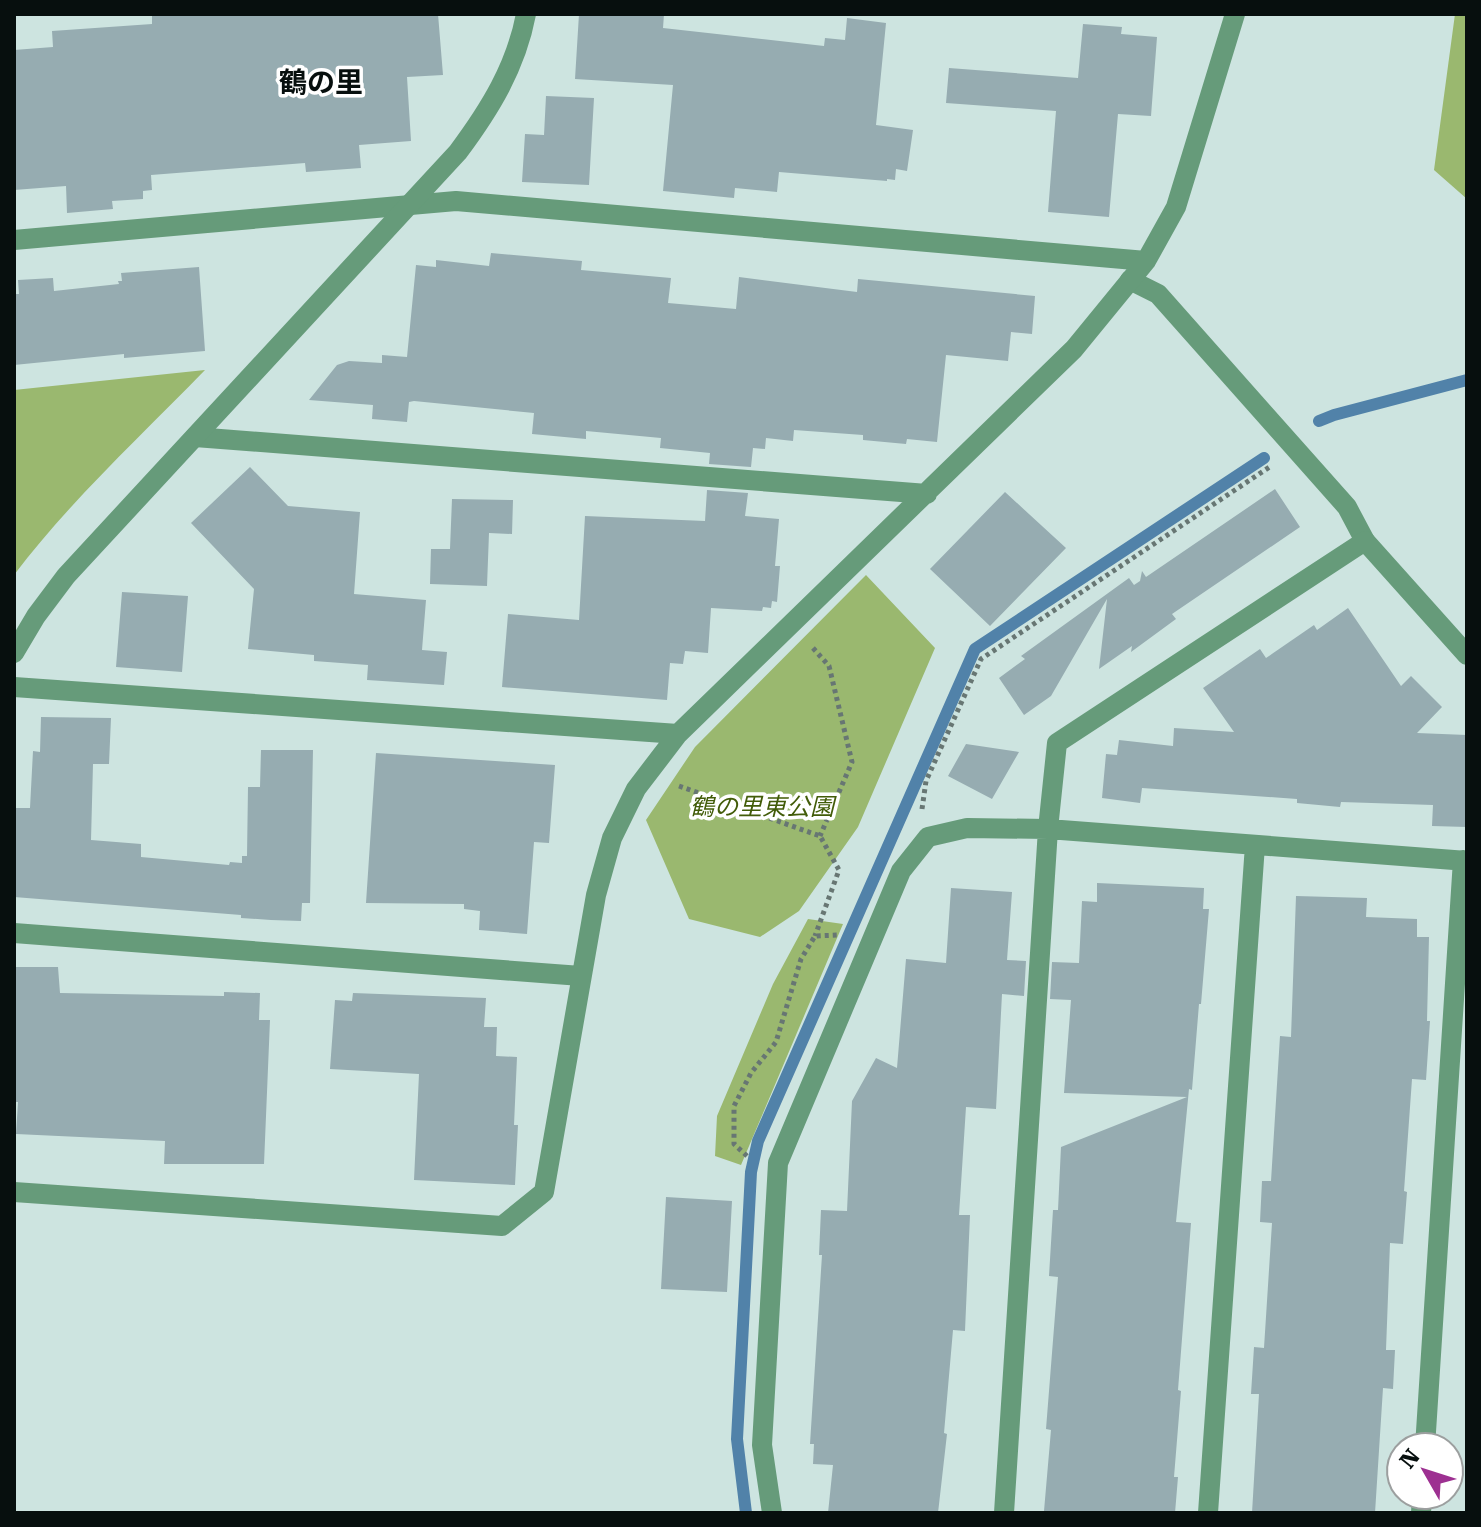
<svg xmlns="http://www.w3.org/2000/svg" width="1481" height="1527" font-family="'Roboto Serif','Noto Sans JP',serif">
  <style>
    .green { fill: #9ab86f }
    .lines { fill: none; stroke-linecap: round; stroke-linejoin: round }
    .stream { stroke: #5182a9; stroke-width: 12 }
    .building { fill: #96acb1 }
    .path { stroke: #677673; stroke-width: 5; stroke-dasharray: 4 4; stroke-linecap: butt }
    .service { stroke: #669b7a; stroke-width: 20 }
    .minor { stroke: #669b7a; stroke-width: 20 }
    .tertiary { stroke: #669b7a; stroke-width: 20 }
    .labels { text-anchor: middle; dominant-baseline: central; stroke-width: 7; stroke-linejoin: round; paint-order: stroke }
    .park-label { font-size: 24px; font-style: italic; fill: #425c09; stroke: #fff }
    .quarter-label { font-size: 28px; font-weight: bold; fill: #070f0e; stroke: #fff }
  </style>
  <rect width="100%" height="100%" fill="#cde4e0"/>
  <path class="green" d="M 1455,14 L 1467,14 L 1467,199 L 1434,170 Z
    M 205,370 C 140,437 70,501 14,575 L 14,390 Z
    M 866,575 L 935,648 L 858,827 L 799,911 L 760,937 L 689,919 L 646,820 L 695,747 Z
    M 808,919 L 843,924 L 741,1165 L 715,1156 L 717,1116 L 773,984 Z"/>
  <g class="lines">
    <path class="stream" d="M 1319,421 L 1334,415 L 1467,380
      M 746,1513 L 737,1439 L 751,1172 L 758,1141 L 975,649 L 1264,458"/>
  </g>
  <path class="building" d="M 152,14 L 438,14 L 443,75 L 407,77 L 411,141 L 359,145 L 361,168 L 306,172 L 305,163 L 151,175 L 152,190 L 143,191 L 143,199 L 112,201 L 113,209 L 67,213 L 66,186 L 14,190 L 14,50 L 53,47 L 52,31 L 152,24 Z
    M 579,14 L 664,14 L 663,28 L 824,46 L 825,38 L 845,40 L 847,18 L 886,23 L 876,125 L 913,130 L 907,171 L 896,169 L 895,180 L 887,179 L 887,181 L 779,172 L 777,192 L 735,188 L 734,198 L 663,191 L 673,85 L 575,79 Z
    M 1083,24 L 1122,27 L 1121,34 L 1157,37 L 1151,116 L 1118,114 L 1109,217 L 1048,212 L 1056,111 L 946,103 L 949,68 L 1078,78 Z
    M 546,96 L 594,98 L 589,185 L 522,182 L 525,134 L 544,135 Z
    M 491,253 L 582,261 L 581,270 L 671,278 L 668,303 L 736,309 L 739,277 L 857,292 L 858,279 L 1035,296 L 1032,334 L 1011,332 L 1008,361 L 946,355 L 937,442 L 907,439 L 906,444 L 863,440 L 863,435 L 794,430 L 793,441 L 766,438 L 765,449 L 753,448 L 751,467 L 709,464 L 710,453 L 660,448 L 661,438 L 586,431 L 586,439 L 532,434 L 534,413 L 414,401 L 409,402 L 407,422 L 372,419 L 373,405 L 309,400 L 337,365 L 349,361 L 382,363 L 382,355 L 407,357 L 416,265 L 436,267 L 436,260 L 489,266 Z
    M 199,267 L 205,351 L 124,358 L 124,354 L 14,365 L 14,294 L 19,294 L 18,280 L 53,278 L 54,291 L 119,284 L 118,281 L 122,281 L 121,273 Z
    M 250,467 L 288,506 L 360,512 L 354,594 L 426,600 L 422,650 L 447,652 L 444,685 L 367,680 L 368,665 L 314,661 L 314,655 L 248,649 L 254,589 L 191,523 Z
    M 1275,489 L 1300,527 L 1172,614 L 1176,619 L 1131,652 L 1132,646 L 1099,669 L 1107,599 L 1051,696 L 1024,715 L 999,678 L 1025,659 L 1021,656 L 1129,578 L 1134,585 L 1140,581 L 1142,571 L 1146,577 Z
    M 707,490 L 748,493 L 745,516 L 779,519 L 775,566 L 780,566 L 777,602 L 772,601 L 771,608 L 763,607 L 762,611 L 711,608 L 708,653 L 685,651 L 683,664 L 670,663 L 667,700 L 502,687 L 508,614 L 579,620 L 585,516 L 705,521 Z
    M 1005,492 L 1066,548 L 990,626 L 930,569 Z
    M 452,499 L 513,500 L 512,534 L 489,533 L 487,586 L 430,584 L 431,549 L 450,549 Z
    M 122,592 L 188,596 L 182,672 L 116,667 Z
    M 1348,608 L 1401,686 L 1411,676 L 1442,707 L 1417,733 L 1467,735 L 1467,827 L 1432,826 L 1433,805 L 1341,802 L 1340,807 L 1297,803 L 1297,799 L 1142,788 L 1140,803 L 1102,798 L 1106,754 L 1117,755 L 1119,740 L 1173,746 L 1174,728 L 1234,732 L 1203,688 L 1260,649 L 1266,658 L 1314,625 L 1317,630 Z
    M 41,717 L 111,718 L 109,764 L 93,764 L 91,840 L 141,844 L 141,857 L 229,865 L 230,862 L 242,863 L 242,856 L 247,856 L 248,787 L 260,787 L 261,750 L 313,750 L 310,903 L 302,903 L 301,921 L 271,920 L 241,918 L 241,915 L 14,897 L 14,808 L 30,808 L 33,751 L 40,752 Z
    M 966,744 L 1019,752 L 992,799 L 948,776 Z
    M 376,753 L 555,765 L 549,843 L 534,842 L 527,934 L 479,930 L 480,911 L 464,909 L 464,904 L 366,903 Z
    M 1097,883 L 1204,888 L 1203,909 L 1209,909 L 1201,1004 L 1199,1004 L 1192,1090 L 1189,1089 L 1176,1222 L 1191,1223 L 1178,1390 L 1181,1391 L 1174,1477 L 1178,1477 L 1175,1513 L 1044,1511 L 1051,1430 L 1046,1429 L 1058,1277 L 1049,1276 L 1053,1210 L 1058,1210 L 1061,1147 L 1187,1097 L 1064,1093 L 1071,1000 L 1050,999 L 1052,962 L 1079,963 L 1082,901 L 1097,902 Z
    M 951,888 L 1012,892 L 1007,960 L 1026,961 L 1024,996 L 1002,994 L 996,1109 L 966,1107 L 959,1215 L 970,1215 L 965,1331 L 953,1330 L 944,1433 L 947,1434 L 938,1513 L 828,1513 L 833,1465 L 813,1464 L 814,1444 L 810,1444 L 822,1255 L 819,1255 L 821,1210 L 847,1211 L 852,1101 L 876,1058 L 897,1068 L 906,959 L 946,963 Z
    M 1296,896 L 1367,898 L 1366,917 L 1417,919 L 1417,937 L 1429,937 L 1427,1021 L 1430,1021 L 1426,1080 L 1412,1079 L 1404,1191 L 1407,1192 L 1403,1244 L 1390,1243 L 1386,1350 L 1395,1350 L 1393,1389 L 1383,1388 L 1375,1513 L 1252,1513 L 1259,1394 L 1251,1394 L 1254,1347 L 1264,1348 L 1272,1223 L 1260,1222 L 1262,1181 L 1271,1181 L 1280,1036 L 1291,1037 Z
    M 14,967 L 58,967 L 60,993 L 224,996 L 224,992 L 260,993 L 259,1020 L 270,1020 L 264,1164 L 164,1164 L 165,1141 L 16,1134 L 18,1102 L 14,1102 Z
    M 353,993 L 486,998 L 484,1027 L 497,1027 L 496,1056 L 517,1057 L 514,1125 L 518,1125 L 515,1185 L 414,1180 L 419,1074 L 330,1069 L 335,1000 L 352,1001 Z
    M 666,1197 L 732,1201 L 727,1292 L 661,1289 Z"/>
  <g class="lines">
    <path class="path" d="M 813,648 L 829,666 L 852,762 L 820,836
      M 679,786 L 820,836 L 839,870 L 815,936
      M 922,809 L 926,781 L 981,659 L 1271,466
      M 747,1156 L 734,1144 L 734,1106 L 751,1073 L 776,1042 L 801,959 L 815,936 L 839,935"/>
    <path class="service" d="M 1130,280 L 1158,294 L 1347,507 L 1365,541"/>
    <path class="minor" d="M 14,240 L 456,201 L 1146,261
      M 195,437 L 927,494
      M 14,687 L 678,734
      M 14,933 L 581,976
      M 14,1192 L 502,1226 L 544,1192 L 596,895 L 612,838 L 636,789 L 678,734 L 1074,349 L 1146,261 L 1176,207 L 1235,14
      M 1425,1447 L 1463,860
      M 772,1513 L 762,1445 L 778,1163 L 901,871 L 928,837 L 967,828 L 1048,829 L 1467,861
      M 1004,1513 L 1048,829 L 1057,743 L 1365,541 L 1467,655
      M 1208,1513 L 1255,845
      M 1421,1513 L 1422,1495"/>
    <path class="tertiary" d="M 14,653 L 36,616 L 66,576 L 458,152 C 490,109 516,67 526,14"/>
  </g>
  <g class="labels">
    <g class="park-label">
      <text x="762" y="807">鶴の里東公園</text>
    </g>
    <g class="quarter-label">
      <text x="321" y="82">鶴の里</text>
    </g>
  </g>
  <rect width="1481" height="1527" fill="none" stroke="#070f0e" stroke-width="32"/>
  <g transform="translate(1425 1471) rotate(309)"><circle r="38" fill="#ffffff" stroke="#9c9f9f" stroke-width="2"/>
  <path d="M0-6L14 30L0 20L-14 30Z" fill="#9d3091"/>
  <text y="-12" font-size="22" font-weight="bold" text-anchor="middle" fill="#070f0e">N</text>
  </g>
</svg>
